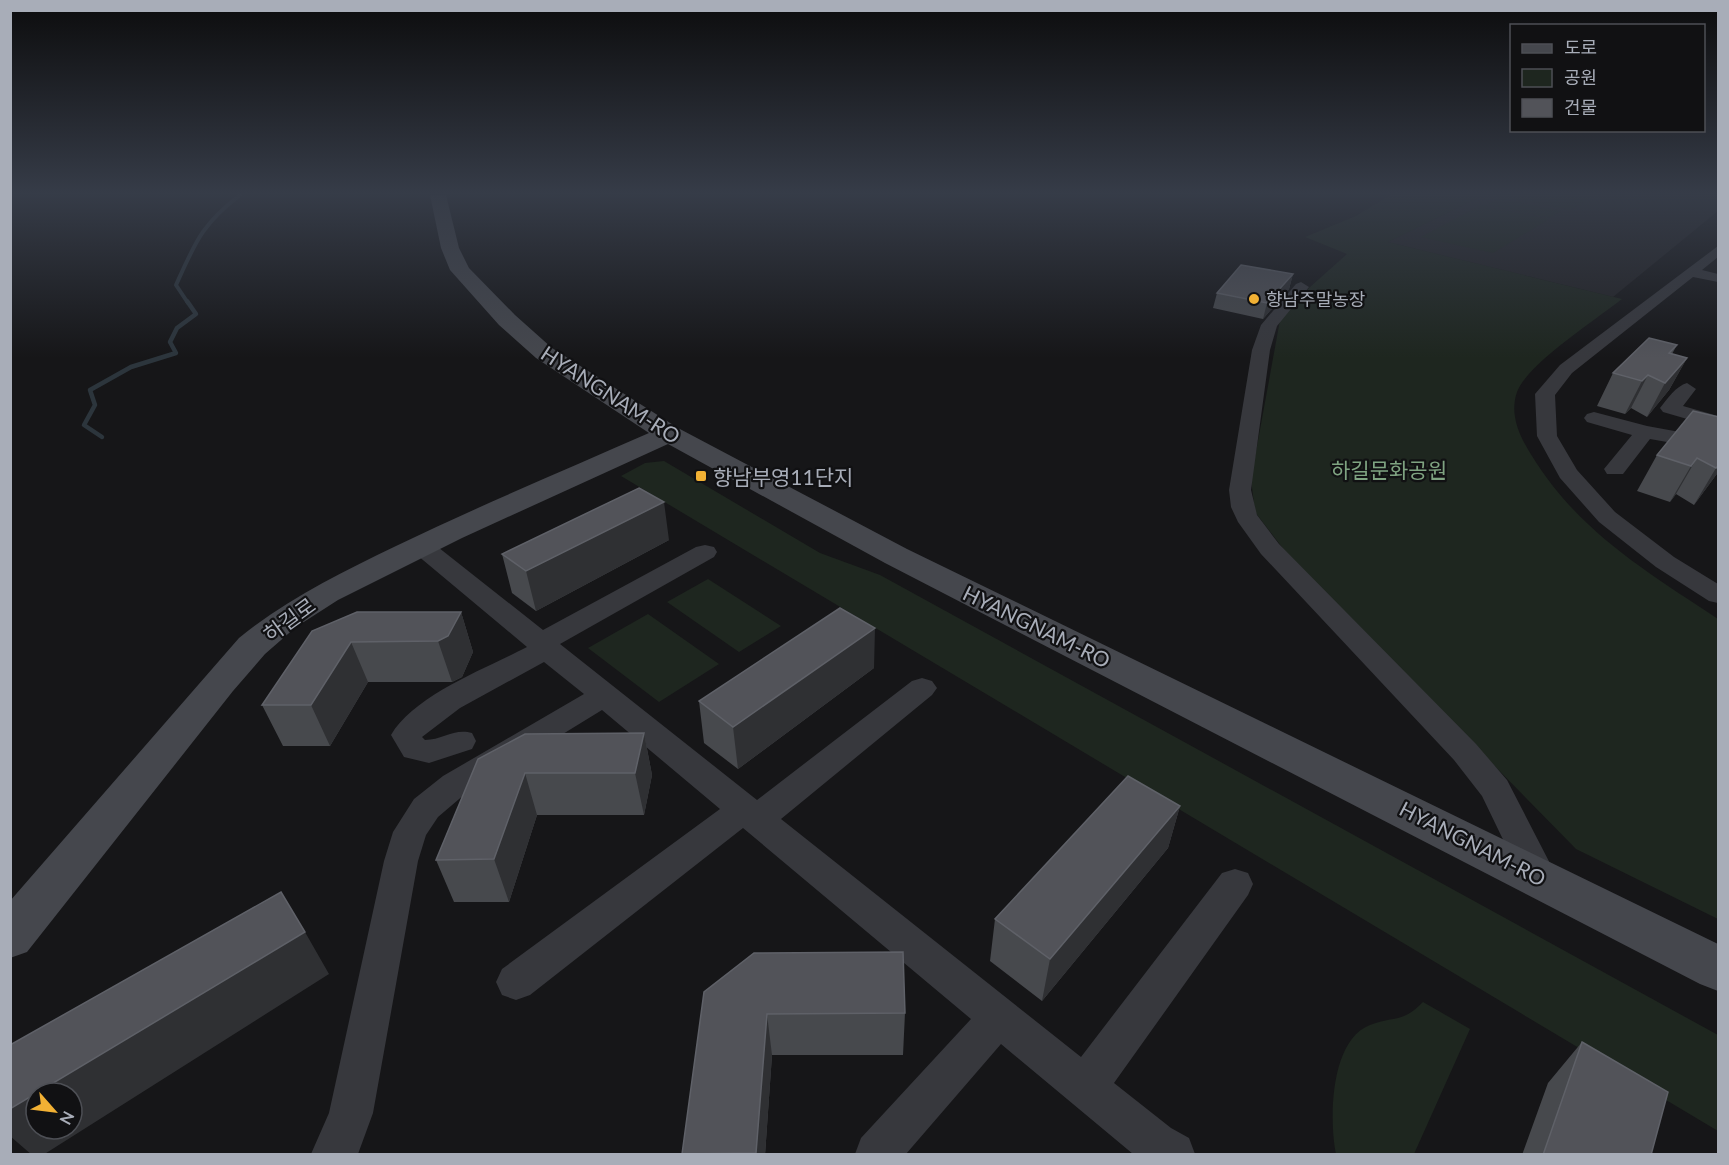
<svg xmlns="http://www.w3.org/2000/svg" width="1729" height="1165" font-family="Lato,'Noto Sans KR',sans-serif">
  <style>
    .built { fill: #222225 }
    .green { fill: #1e261f }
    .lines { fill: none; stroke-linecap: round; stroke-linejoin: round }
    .stream-far1 { stroke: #2c353c; stroke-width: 4 }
    .stream { stroke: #2c353c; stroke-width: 4.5 }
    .street { fill: #37383d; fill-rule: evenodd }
    .secondary { fill: #45474d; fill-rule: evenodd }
    .wall { fill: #47494d }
    .shaded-wall { fill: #2f3033 }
    .building { fill: #525359; stroke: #5f6168; stroke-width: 1.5 }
    .poi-dot { fill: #f2b134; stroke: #111113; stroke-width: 2 }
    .labels { text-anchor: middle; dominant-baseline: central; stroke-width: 4.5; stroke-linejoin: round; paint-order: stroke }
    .far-poi-label { font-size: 18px; fill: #a8adb8; stroke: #111113; text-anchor: start }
    .street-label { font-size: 21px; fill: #a8adb8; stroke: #111113 }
    .park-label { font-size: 21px; fill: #7fa381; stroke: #111113 }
    .poi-label { font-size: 21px; fill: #a8adb8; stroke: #111113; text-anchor: start }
  </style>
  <rect width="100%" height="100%" fill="#161618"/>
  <path class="built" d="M 1484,195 L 1718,195 L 1718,211 L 1613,297 L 1387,242 Z"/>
  <path class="green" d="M 1390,195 L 1484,195 L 1388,242 L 1622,299 C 1597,319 1527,364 1517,392 C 1509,415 1520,437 1532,456 C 1579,532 1646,571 1718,619 L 1718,919 L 1576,849 L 1288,555 L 1255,512 L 1251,479 L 1280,320 L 1310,287 L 1347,254 L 1305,237 L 1356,216 Z
    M 1504,195 L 1595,195 L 1570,210 L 1502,196 Z
    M 1499,198 L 1561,211 L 1549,218 L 1486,205 Z
    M 1481,205 L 1549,219 L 1493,253 L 1421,237 Z
    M 664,461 L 820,553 L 880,575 L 1718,1035 L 1718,1131 L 621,476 L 645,463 Z
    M 708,579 L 781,626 L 739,652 L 667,602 Z
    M 648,614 L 719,664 L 659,702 L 588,648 Z
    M 1423,1002 L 1470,1029 L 1414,1154 L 1336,1154 C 1329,1120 1330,1040 1370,1025 C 1396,1015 1401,1024 1423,1002 Z"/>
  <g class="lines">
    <path class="stream-far1" d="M 188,303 L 176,285 C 195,243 202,224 240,195"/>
    <path class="stream" d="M 102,437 L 84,425 L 95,405 L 90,390 L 131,367 L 176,353 L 170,342 L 177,328 L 196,314 L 187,301"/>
    <path class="street" d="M 1718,246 L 1718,257 L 1702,270 L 1718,274 L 1718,282 L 1693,277 L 1572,373 L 1555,395 L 1557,436 L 1577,470 L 1615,512 L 1674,557 L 1718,584 L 1718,603 L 1709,601 L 1656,567 L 1599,522 L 1560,478 L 1537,436 L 1535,394 L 1560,365 Z
      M 1301,282 L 1309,287 L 1277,326 L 1270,350 L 1251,490 L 1257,515 L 1279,544 L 1476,744 L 1507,780 L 1556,875 L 1551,885 L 1538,890 L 1525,885 L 1482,796 L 1454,760 L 1261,554 L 1238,522 L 1231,507 L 1229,490 L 1252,350 L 1261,325 L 1296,284 Z
      M 1687,383 L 1696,389 L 1683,406 L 1718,416 L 1718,428 L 1663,412 L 1660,408 C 1667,399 1676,386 1687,383 Z
      M 1594,412 L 1647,426 L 1718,439 L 1718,451 L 1650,439 L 1623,474 L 1607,474 L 1604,469 L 1632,435 L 1587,422 L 1584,418 L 1587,414 Z
      M 420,538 L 429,540 L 543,630 L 696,547 L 705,545 L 714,547 L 717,552 L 714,557 L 560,644 L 757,800 L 912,681 L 922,678 L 932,681 L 937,688 L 932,695 L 781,819 L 1081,1057 L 1222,873 L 1235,869 L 1248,873 L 1253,884 L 1248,895 L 1114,1083 L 1171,1128 L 1189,1138 L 1195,1154 L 1133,1154 L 1001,1044 L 906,1154 L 855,1154 L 861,1138 L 971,1019 L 743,828 L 530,995 L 516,1000 L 502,995 L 496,982 L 502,969 L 720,809 L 602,710 L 465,794 L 438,817 L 426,835 L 418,861 L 373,1113 L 358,1154 L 311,1154 L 329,1113 L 384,861 L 393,832 L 414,799 L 443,776 L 584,694 L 544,662 L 460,708 L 422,737 L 425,740 C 443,740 454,728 472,733 L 476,741 L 472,749 L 429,763 L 404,757 L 391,735 C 414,695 487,668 527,647 L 411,550 L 408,545 L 411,540 Z"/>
    <path class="secondary" d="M 430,195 L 446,195 L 459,248 L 469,268 L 515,315 L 552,348 L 678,428 L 907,549 L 1718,944 L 1718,991 L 1700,984 L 885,563 L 668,444 L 462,538 L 338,600 L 296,627 L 265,654 L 233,691 L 27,952 L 10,958 L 10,901 L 239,638 C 287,599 340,573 396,546 C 479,506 565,470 649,433 L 536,358 L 499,325 L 450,270 L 441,248 Z"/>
  </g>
  <path class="wall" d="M 1293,274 L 1289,289 L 1263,319 L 1213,308 L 1217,293 Z
    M 1677,345 L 1672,354 L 1687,358 L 1669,390 L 1647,417 L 1631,408 L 1625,414 L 1597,406 L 1613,373 Z
    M 1719,417 L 1719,471 L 1694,505 L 1676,494 L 1670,502 L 1637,491 L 1657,455 Z
    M 669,540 L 536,611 L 512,593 L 502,554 Z
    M 461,612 L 473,652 L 462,677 L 452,682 L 368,682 L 330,746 L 283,746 L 262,705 L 312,631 Z
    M 874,668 L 738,769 L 704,743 L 699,701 Z
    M 644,733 L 652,775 L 644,815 L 537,815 L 509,902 L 454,902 L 436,860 L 478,759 Z
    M 1180,806 L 1168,848 L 1042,1001 L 990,961 L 995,919 Z
    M 704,992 L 905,1013 L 903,1055 L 772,1055 L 765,1155 L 682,1155 Z
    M 1582,1042 L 1651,1155 L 1522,1155 L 1548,1083 Z"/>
  <path class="shaded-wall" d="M 1293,274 L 1289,289 L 1263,319 L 1267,303 Z
    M 1687,358 L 1669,390 L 1647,417 L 1665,383 Z
    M 1648,375 L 1631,408 L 1625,414 L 1642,381 Z
    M 1697,458 L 1676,494 L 1670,502 L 1691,466 Z
    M 1719,465 L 1719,471 L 1694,505 L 1716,468 Z
    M 664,502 L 669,540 L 536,611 L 526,571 Z
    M 461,612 L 473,652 L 462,677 L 452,682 L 438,641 Z
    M 875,628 L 874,668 L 738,769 L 733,727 Z
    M 351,642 L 368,682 L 330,746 L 311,705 Z
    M 644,733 L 652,775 L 644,815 L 635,773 Z
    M 525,773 L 537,815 L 509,902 L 494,859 Z
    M 1180,806 L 1168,848 L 1042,1001 L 1050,959 Z
    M 305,932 L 329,974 L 43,1155 L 32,1155 L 10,1136 L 10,1109 L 36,1093 L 36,1129 L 72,1129 L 72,1093 L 36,1093 Z
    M 767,1014 L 772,1055 L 765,1155 L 756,1155 Z"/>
  <path class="building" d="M 1241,265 L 1293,274 L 1267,303 L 1217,293 Z
    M 1649,338 L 1677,345 L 1669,353 L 1687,358 L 1665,383 L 1648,375 L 1642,381 L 1613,373 Z
    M 1693,411 L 1719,417 L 1719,465 L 1716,468 L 1697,458 L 1691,466 L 1657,455 Z
    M 639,488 L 664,502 L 526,571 L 502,554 Z
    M 840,608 L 875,628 L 733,727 L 699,701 Z
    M 357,612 L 461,612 L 448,636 L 438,641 L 351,642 L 311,705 L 262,705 L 312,631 Z
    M 644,733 L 635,773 L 525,773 L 494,859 L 436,860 L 478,759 L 525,734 Z
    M 1128,776 L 1180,806 L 1050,959 L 995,919 Z
    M 281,892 L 305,932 L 10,1109 L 10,1045 Z
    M 903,952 L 905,1013 L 767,1014 L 756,1153 L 682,1154 L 704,992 L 754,953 Z
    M 1582,1042 L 1668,1092 L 1651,1155 L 1543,1155 Z"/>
  <linearGradient id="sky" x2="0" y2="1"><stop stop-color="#0c0c0d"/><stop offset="0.54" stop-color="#363c48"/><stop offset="1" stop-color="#363c48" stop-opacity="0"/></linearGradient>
  <rect width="1729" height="358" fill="url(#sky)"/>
  <g class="poi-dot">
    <circle cx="1254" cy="299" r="6"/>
    <rect x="695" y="470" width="12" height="12" rx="3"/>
  </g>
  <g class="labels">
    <g class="far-poi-label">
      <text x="1266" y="299">향남주말농장</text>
    </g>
    <g class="street-label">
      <text transform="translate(611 394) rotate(33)">HYANGNAM-RO</text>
      <text transform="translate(289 619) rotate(-36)">하길로</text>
      <text transform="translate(1037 626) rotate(26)">HYANGNAM-RO</text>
      <text transform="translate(1473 843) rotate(27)">HYANGNAM-RO</text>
    </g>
    <g class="park-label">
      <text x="1389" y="469">하길문화공원</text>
    </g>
    <g class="poi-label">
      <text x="713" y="476">향남부영11단지</text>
    </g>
  </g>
  <rect width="1729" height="1165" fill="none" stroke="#a8adb8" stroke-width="24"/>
  <rect x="1510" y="24" width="195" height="108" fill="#111113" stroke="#4d4f55" stroke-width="1.5"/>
  <rect x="1522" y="44" width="30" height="9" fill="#45474d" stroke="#4d4f55" stroke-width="1.5"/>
  <text x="1564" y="54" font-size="18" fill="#a8adb8">도로</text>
  <rect x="1522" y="69" width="30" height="18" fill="#1e261f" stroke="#4d4f55" stroke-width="1.5"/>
  <text x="1564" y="84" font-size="18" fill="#a8adb8">공원</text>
  <rect x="1522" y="99" width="30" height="18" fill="#525359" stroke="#4d4f55" stroke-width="1.5"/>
  <text x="1564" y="114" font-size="18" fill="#a8adb8">건물</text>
  <g transform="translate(54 1111) rotate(118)"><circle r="28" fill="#111113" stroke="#4d4f55" stroke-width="1.5"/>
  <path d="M0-4.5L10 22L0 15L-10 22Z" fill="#f2b134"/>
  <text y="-9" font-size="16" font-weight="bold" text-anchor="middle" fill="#a8adb8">N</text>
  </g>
</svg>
